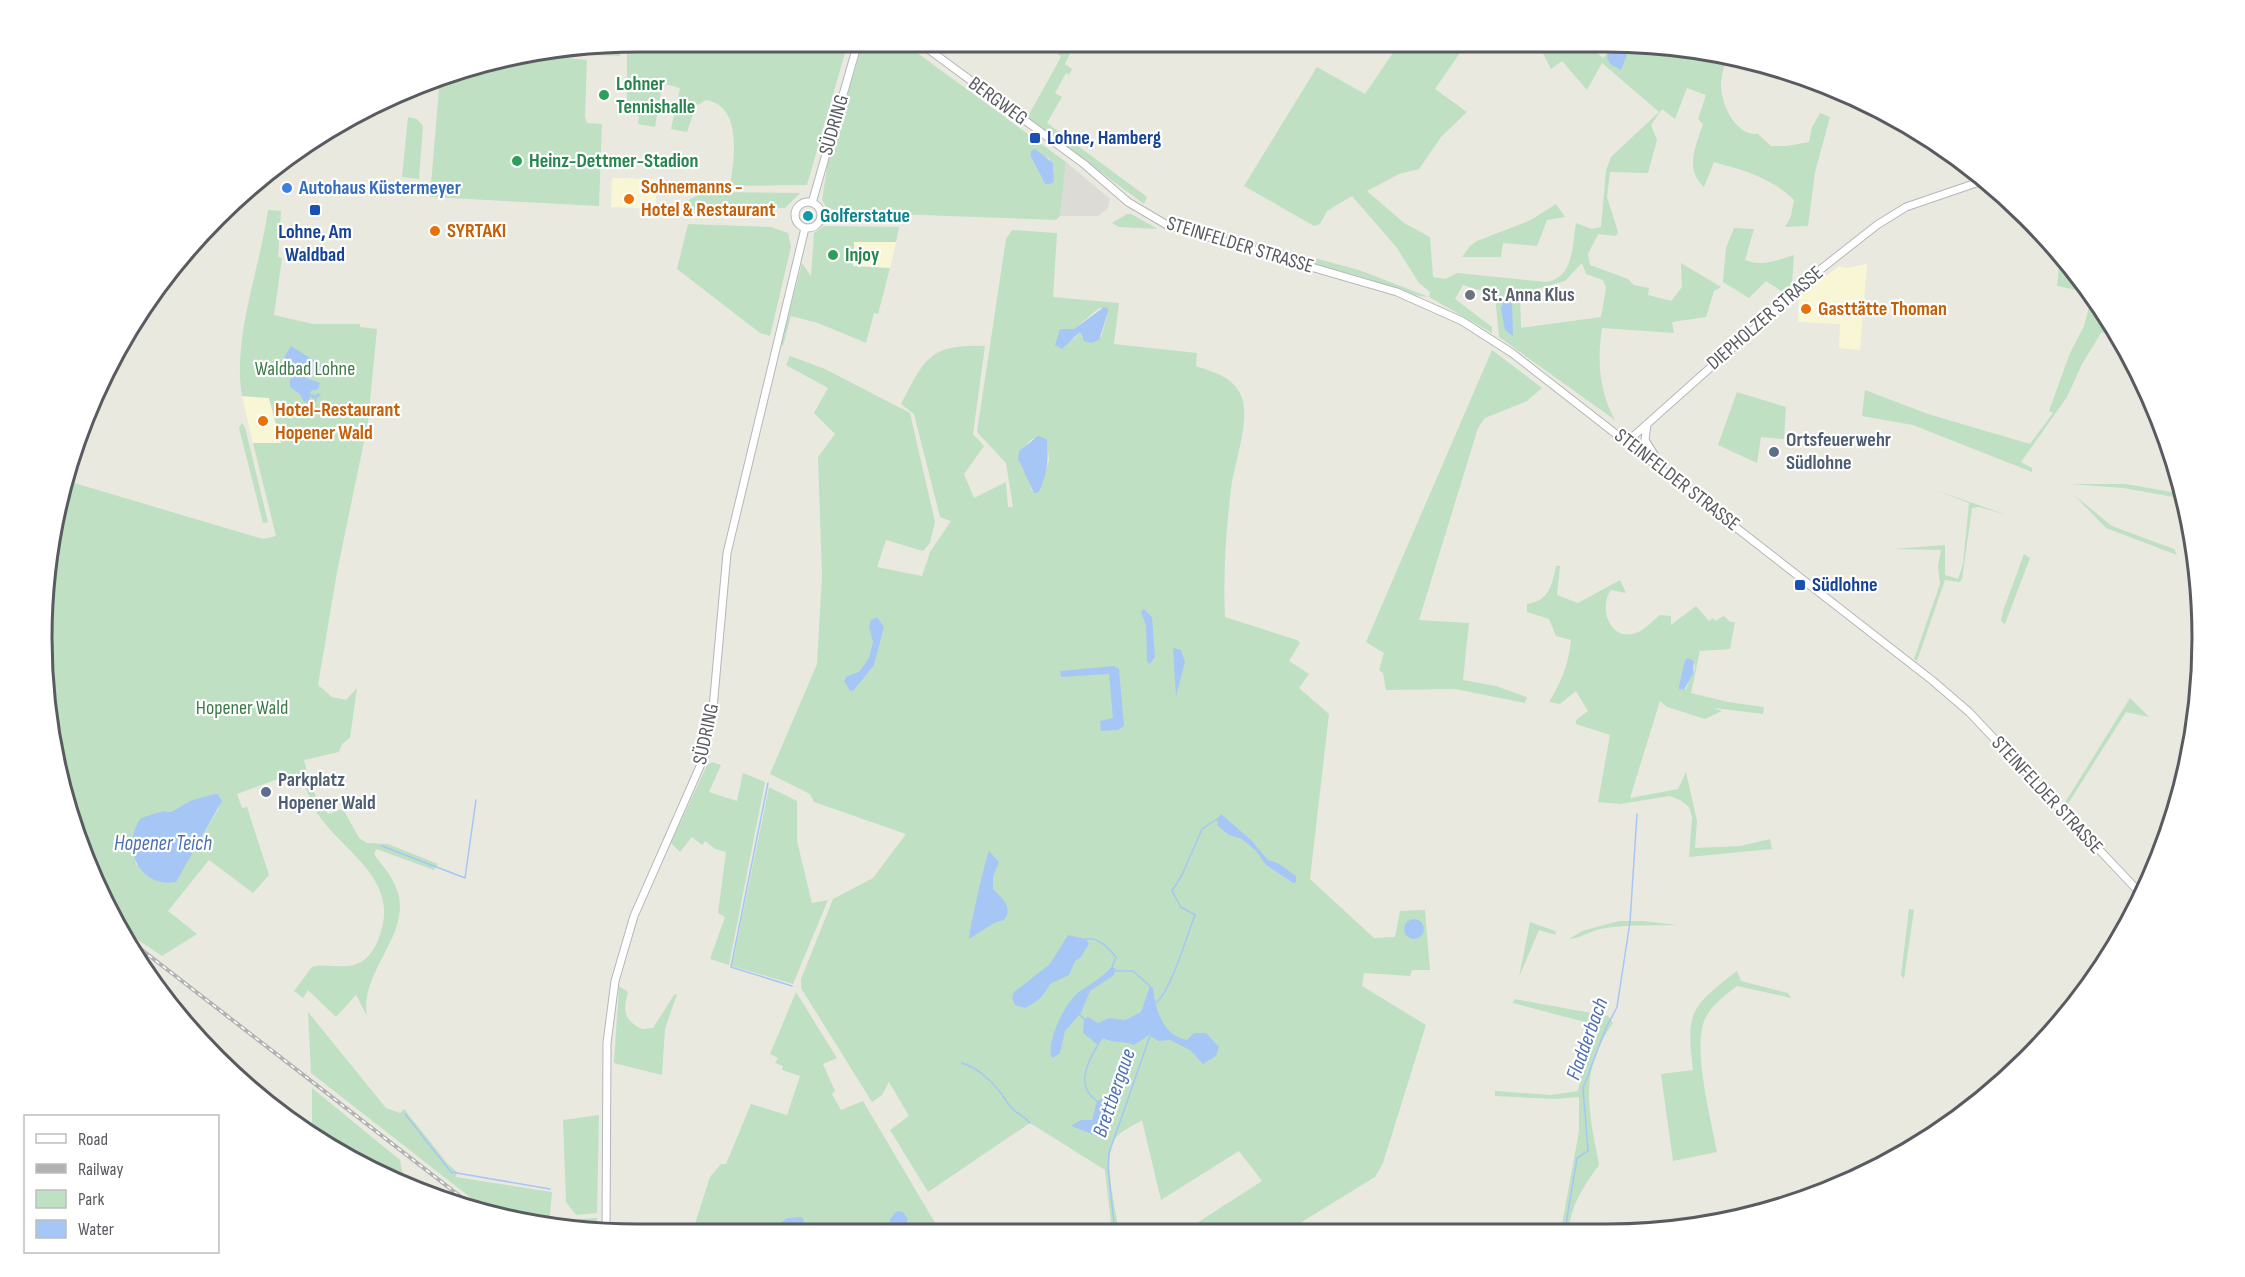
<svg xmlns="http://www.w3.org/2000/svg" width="2245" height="1277" font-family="'Sofia Sans Condensed',sans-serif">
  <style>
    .commercial { fill: #f9f6d6 }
    .industrial { fill: #dcdbd5 }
    .green { fill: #bfe0c3; fill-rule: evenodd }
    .water { fill: #a6c7f5 }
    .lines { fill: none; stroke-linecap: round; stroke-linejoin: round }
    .stream { stroke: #a6c7f5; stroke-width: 1.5 }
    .secondary-casing { stroke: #b4b6bb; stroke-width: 9 }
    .secondary { stroke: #fff; stroke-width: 7 }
    .rail-casing { stroke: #b1b2b2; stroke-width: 4 }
    .rail { stroke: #fff; stroke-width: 1.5; stroke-dasharray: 4.5; stroke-linecap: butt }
    .leisure-dot { fill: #2e9e5b; stroke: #fff; stroke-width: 2 }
    .transit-dot { fill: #1a4fb4; stroke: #fff; stroke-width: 2 }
    .shop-dot { fill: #3f7fe0; stroke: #fff; stroke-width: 2 }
    .food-dot { fill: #e8710a; stroke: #fff; stroke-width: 2 }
    .culture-dot { fill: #0f9aa8; stroke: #fff; stroke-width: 2 }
    .worship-dot { fill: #6b7280; stroke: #fff; stroke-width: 2 }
    .service-dot { fill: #5c6f8a; stroke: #fff; stroke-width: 2 }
    .labels { text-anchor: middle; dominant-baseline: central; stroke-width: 4.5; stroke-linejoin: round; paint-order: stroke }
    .leisure-label { font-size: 20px; font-weight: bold; fill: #27864d; stroke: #fff; text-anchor: start }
    .street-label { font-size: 20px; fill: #595b60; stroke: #fff }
    .transit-label { font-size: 20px; font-weight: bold; fill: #164399; stroke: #fff; text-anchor: start }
    .food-label { font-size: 20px; font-weight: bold; fill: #c56008; stroke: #fff; text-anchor: start }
    .shop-label { font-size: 20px; font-weight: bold; fill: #366cbe; stroke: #fff; text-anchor: start }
    .culture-label { font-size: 20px; font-weight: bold; fill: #0d838f; stroke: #fff; text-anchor: start }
    .worship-label { font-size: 20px; font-weight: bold; fill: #5b616d; stroke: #fff; text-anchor: start }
    .park-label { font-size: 20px; fill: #3c7b48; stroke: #fff }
    .service-label { font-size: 20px; font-weight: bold; fill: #4e5e75; stroke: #fff; text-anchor: start }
    .water-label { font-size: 21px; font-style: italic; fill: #4d70b4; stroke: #fff }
    .rim { fill: none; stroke: #595b60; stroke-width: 3 }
  </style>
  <rect width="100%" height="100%" fill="#eae9e0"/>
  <path class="commercial" d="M 612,178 L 656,179 L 656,209 L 611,207 Z
    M 854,242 L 896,242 L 890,268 L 853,267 Z
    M 1867,264 L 1860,350 L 1839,348 L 1840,324 L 1798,322 L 1799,297 L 1839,266 L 1847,268 Z
    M 242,396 L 269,398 L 281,443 L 253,443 Z"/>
  <path class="industrial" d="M 1066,162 L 1110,199 L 1107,209 L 1098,216 L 1060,216 Z"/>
  <path class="green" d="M 1596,43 L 1596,52 L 1603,58 L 1616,43 L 1645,43 L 1741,62 L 1724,66 C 1723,72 1721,79 1721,85 C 1721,105 1736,136 1758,134 L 1771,146 L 1787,146 L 1809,142 L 1812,127 L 1820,113 L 1830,117 L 1815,172 L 1808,226 L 1785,227 L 1791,216 L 1794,200 C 1772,178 1743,170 1714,162 L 1704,187 C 1684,169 1696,146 1703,124 L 1698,119 L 1706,95 L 1687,88 L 1675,119 L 1662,109 L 1651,125 L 1657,140 L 1648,173 L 1610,172 L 1607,197 L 1618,232 L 1616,236 L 1598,234 L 1588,254 L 1590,265 L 1628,279 L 1634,285 L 1649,288 L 1648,295 L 1671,301 L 1682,287 L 1681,263 L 1721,287 L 1714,291 L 1706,317 L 1672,322 L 1674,333 L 1602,328 C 1597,360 1599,391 1615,420 L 1499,337 L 1495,295 L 1463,285 L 1455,299 L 1492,327 L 1492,333 L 1429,297 C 1406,296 1382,282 1359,276 C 1298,259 1237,244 1177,224 L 1179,222 L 1359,270 L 1429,297 L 1430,292 L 1419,283 L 1397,248 L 1352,196 L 1327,211 L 1320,224 L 1314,226 L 1244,186 L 1317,67 L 1365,94 L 1399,44 L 1466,44 L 1435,89 L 1467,112 L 1441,137 L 1419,169 L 1399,174 L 1367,191 L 1404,223 L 1430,237 L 1433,277 L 1445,279 L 1457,273 L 1546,282 C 1574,278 1572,246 1576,223 L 1592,229 L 1601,227 L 1606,170 L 1611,157 L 1659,112 L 1602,63 L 1587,90 L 1562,61 L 1551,69 L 1538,44 ZM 1582,263 L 1586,274 L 1603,280 L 1606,288 L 1601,317 L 1521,328 L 1520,294 L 1565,281 Z
    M 1059,45 L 1074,45 L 1065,64 L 1072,69 L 1069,75 L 1066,73 L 1055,93 L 1062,97 L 1047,123 L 1147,197 L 1144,204 L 1027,118 L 1061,57 L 1056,52 Z
    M 847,46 L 807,185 L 730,186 C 734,159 743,106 706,100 L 696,106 L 687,132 L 671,129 L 680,88 L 654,81 L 653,86 L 662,87 L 655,127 L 638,124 L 639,116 L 627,114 L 627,47 Z
    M 862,46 L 908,46 L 1066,162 L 1060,216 L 1056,220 L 841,212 L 826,207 L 822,200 L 828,161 ZM 1030,155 L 1049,158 L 1054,169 L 1045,184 Z
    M 593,47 L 620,47 L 620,56 L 593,55 Z
    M 547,50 L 547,56 L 587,60 L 585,116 L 587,123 L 602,124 L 599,206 L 430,197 L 440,77 Z
    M 408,117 L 417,119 L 423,126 L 419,179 L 402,177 Z
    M 706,192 L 800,193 L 785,208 L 688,210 L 686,207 L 690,199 Z
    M 1556,204 L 1565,217 L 1547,220 L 1537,246 L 1503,243 L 1501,257 L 1462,257 L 1470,246 L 1477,241 L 1531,220 Z
    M 268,210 L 281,211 L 278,257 L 282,258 L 274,315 L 313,324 L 360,324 L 360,327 L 377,329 L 368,422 L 337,572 L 318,685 L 332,697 L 346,700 L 357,688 L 350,738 L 342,744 L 339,752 L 304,760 C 309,781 314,797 328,814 L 343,809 L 359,838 L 367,843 L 388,844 L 438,864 L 434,870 L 376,849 L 374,854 C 381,864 390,873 395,885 C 417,931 358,971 367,1016 L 356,995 L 336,1017 L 308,990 L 303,998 L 294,991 L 312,967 C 328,962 345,971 361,962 C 372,955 378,943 381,931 C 398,878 342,851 317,813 C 312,805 309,795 305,787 L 295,789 L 289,775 L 237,794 L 242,808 L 247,807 L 269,875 L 253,893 L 209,860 L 168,911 L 197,934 L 162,956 L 116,925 L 87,866 L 83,852 L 84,825 L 76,810 L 70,808 C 64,791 57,773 54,755 C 37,681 39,553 64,480 L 263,539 L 276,536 L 253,443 L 281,443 L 269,398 L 242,396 C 232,339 260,268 268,210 ZM 218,794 L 219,808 L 198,843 L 136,865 L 133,842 L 137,824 L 163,811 L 171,812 L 190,801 Z
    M 1127,214 L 1131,214 L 1158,229 L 1119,227 L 1112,223 Z
    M 688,224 L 771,227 L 788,233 L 791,247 L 770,336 L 760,333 L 677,269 Z
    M 824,226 L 899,227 L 896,242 L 854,242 L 853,266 L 890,268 L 878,314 L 874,313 L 866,343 L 818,323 L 791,316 L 783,346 L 781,345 L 802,263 L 811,276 L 814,233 Z
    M 1734,228 L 1754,229 L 1745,260 C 1762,267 1778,260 1794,255 L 1792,284 L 1784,293 L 1766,281 L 1749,298 L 1723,282 L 1726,248 Z
    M 1012,230 L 1057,233 L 1053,297 L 1119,303 L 1114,344 L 1197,353 L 1196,366 C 1214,372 1236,378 1242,398 C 1250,423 1234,463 1231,489 C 1226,532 1223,574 1225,617 L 1297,640 L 1300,643 L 1289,661 L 1309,674 L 1299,688 L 1329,714 L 1310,879 L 1374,938 L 1395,937 L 1400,911 L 1425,910 L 1430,970 L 1412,970 L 1410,976 L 1364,973 L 1362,986 L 1426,1025 L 1383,1163 L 1375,1177 L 1287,1231 L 1183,1232 L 1262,1181 L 1239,1151 L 1161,1200 L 1142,1120 C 1135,1125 1120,1131 1115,1139 C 1102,1158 1116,1210 1119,1232 L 1112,1232 L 1105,1170 L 1030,1123 L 928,1192 L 890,1130 L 909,1116 L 889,1082 L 882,1095 L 872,1102 L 801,988 L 801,979 L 833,899 L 873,878 L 906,834 L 814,802 L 810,794 L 770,774 L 817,664 L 822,576 L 818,457 L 835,434 L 814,413 L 828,388 L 786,365 L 790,356 L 825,369 L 910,413 L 935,522 L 930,543 L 923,551 L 886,540 L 877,567 L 922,576 L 930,552 L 951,521 L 940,517 L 914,414 L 901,404 C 925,358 930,344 985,346 L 973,434 L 984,446 L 964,474 L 974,498 L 1006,482 L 1008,507 L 1013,507 L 1006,463 L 977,432 L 1006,239 ZM 1099,308 L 1109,309 L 1101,337 L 1082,338 L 1080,332 L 1073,340 L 1064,329 L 1074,329 ZM 1032,439 L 1047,440 L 1049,460 L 1039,492 L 1032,491 C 1026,465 1007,462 1032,439 Z
    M 2060,255 L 2080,276 L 2091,293 L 2057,286 Z
    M 2092,296 L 2114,331 L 2101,333 L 2082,364 L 2067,397 L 2021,462 L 2032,468 L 2032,472 L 1913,425 L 1862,416 L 1865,390 L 1928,414 L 2030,444 L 2053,413 L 2049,411 L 2070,353 L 2084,326 Z
    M 1492,350 L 1542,388 L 1527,401 L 1485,418 L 1478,428 L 1419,620 L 1469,623 L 1463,680 L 1496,686 L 1527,697 L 1525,703 L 1455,689 L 1386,690 L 1383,673 L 1379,670 L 1384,653 L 1366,642 Z
    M 1737,392 L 1786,407 L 1784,439 L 1761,437 L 1757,463 L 1718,445 Z
    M 242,423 L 245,427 L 268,522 L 263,523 L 239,428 Z
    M 2069,484 L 2125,484 L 2184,494 L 2185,499 L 2123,488 Z
    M 1935,490 L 2007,515 L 1979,507 L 1972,508 L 1962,579 L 1960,582 L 1945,580 L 1917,661 L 1914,659 L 1940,584 L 1938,566 L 1941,550 L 1894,549 L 1945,545 L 1945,575 L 1958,579 L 1963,564 L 1969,503 Z
    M 2074,495 L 2112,526 L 2174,549 L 2177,555 L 2106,528 Z
    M 2024,554 L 2030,558 L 2005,624 L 2001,621 L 2003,611 Z
    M 1556,566 L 1560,566 L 1557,595 L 1578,603 L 1620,580 L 1626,593 L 1611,590 C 1599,605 1608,639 1632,634 C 1642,633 1652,621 1660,615 L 1671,616 L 1671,625 L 1696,606 L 1709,621 L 1713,618 L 1715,621 L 1724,616 L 1730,622 L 1735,622 L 1730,649 L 1700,651 L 1691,693 L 1728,702 L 1764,707 L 1763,714 L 1714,708 L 1722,711 L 1705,719 L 1667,707 L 1660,701 L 1630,798 L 1678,789 L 1686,772 L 1697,821 L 1695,848 L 1740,846 L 1770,839 L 1772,849 L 1689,857 L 1692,817 L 1689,807 L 1680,800 L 1670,796 L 1620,804 L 1598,802 L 1610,735 L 1576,724 L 1576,720 L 1588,711 L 1576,691 L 1560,704 L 1549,702 C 1561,683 1569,663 1571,640 L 1556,636 L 1549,619 L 1527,612 L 1527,604 C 1549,601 1552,585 1556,566 ZM 1685,660 L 1694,661 L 1695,668 L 1686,689 L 1681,690 L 1679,685 Z
    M 2130,698 L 2149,717 L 2126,712 L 2066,807 L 2064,804 Z
    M 712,762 L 721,765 L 709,792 L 737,801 L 743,773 L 765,782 L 729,965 L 710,959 L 725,917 L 718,913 L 726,852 L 715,849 L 705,841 L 702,845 L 692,837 L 680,852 L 671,843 L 707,765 Z
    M 769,787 L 797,801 L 797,841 L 812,903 L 828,900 L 793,984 L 732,966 Z
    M 1909,909 L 1914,910 L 1904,979 L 1901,975 Z
    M 1619,921 L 1643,921 L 1677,925 C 1651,926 1625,924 1600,929 C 1589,932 1580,938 1569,939 L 1582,931 Z
    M 1530,922 L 1555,931 L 1556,935 L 1539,930 L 1519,977 Z
    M 1737,971 L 1741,981 L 1788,993 L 1791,998 L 1737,986 C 1726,995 1711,1005 1705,1019 C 1692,1048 1711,1119 1717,1152 L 1673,1161 L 1661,1074 L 1693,1070 C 1686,1012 1690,1007 1737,971 Z
    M 619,986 L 628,992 C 623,1010 623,1020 642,1029 L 653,1028 L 674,995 L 677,994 L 665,1029 L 662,1075 L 614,1063 Z
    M 796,992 L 837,1058 L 823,1064 L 835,1091 L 832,1094 L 841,1110 L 863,1101 L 941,1233 L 692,1233 L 710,1177 L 721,1164 L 726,1164 L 751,1104 L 787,1115 L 800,1076 L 782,1070 L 783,1066 L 775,1063 L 778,1058 L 770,1054 Z
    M 1514,999 L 1608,1016 L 1613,1023 C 1578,1072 1589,1111 1599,1165 C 1584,1186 1571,1204 1569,1230 L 1561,1230 L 1579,1131 L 1579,1097 L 1555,1099 L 1495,1096 L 1495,1091 L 1551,1095 L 1578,1091 L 1583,1064 L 1596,1025 L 1513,1003 Z
    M 308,1012 L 386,1108 L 400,1113 L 404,1109 L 448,1164 L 457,1172 L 456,1177 L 552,1192 L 549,1225 L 494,1216 L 311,1073 Z
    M 312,1088 L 400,1160 L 404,1181 L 340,1155 L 312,1135 Z
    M 599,1115 L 597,1213 L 576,1215 L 566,1202 L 563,1120 Z
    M 597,1218 L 597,1233 L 578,1230 L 578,1219 Z"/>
  <path class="water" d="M 1615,48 L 1627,55 L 1621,70 L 1610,64 L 1607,57 L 1609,49 Z
    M 1035,149 L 1053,163 L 1054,182 L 1050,184 L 1045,184 L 1030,155 L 1032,150 Z
    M 1505,298 L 1512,304 L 1513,336 L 1505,330 L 1501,308 Z
    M 1104,307 L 1109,309 L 1099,340 L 1091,343 L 1084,341 L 1080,332 L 1062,349 L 1055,345 L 1060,329 L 1074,329 Z
    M 291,346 L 324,367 L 317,378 L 284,357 Z
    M 298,375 L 320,383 L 318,389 L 311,391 L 309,402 L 304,402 L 300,394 L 290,387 L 290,379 Z
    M 1038,436 L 1047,439 C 1049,459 1047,474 1039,492 L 1034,493 L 1018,459 L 1019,451 Z
    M 1144,609 L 1152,617 L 1155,657 L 1150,664 L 1147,662 L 1146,625 L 1141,612 Z
    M 877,617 L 884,627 L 874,665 L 854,690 L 850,691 L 844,681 L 847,676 L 859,672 L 869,658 L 873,642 L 869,627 L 871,620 Z
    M 1173,648 L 1181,650 L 1185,662 L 1176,696 Z
    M 1688,658 L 1694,661 L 1693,674 L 1684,690 L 1679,689 L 1679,685 L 1685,660 Z
    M 1114,666 L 1119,669 L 1124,726 L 1118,730 L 1101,731 L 1100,721 L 1113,718 L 1109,674 L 1061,677 L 1060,671 Z
    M 214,794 L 218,794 L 222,801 L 176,882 C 139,889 120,846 141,818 L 163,811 L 171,812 L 190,801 Z
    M 70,808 C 87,814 89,837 83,852 Z
    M 1221,814 L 1251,840 L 1268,860 L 1278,863 L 1296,876 L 1296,882 L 1293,883 L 1266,865 L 1256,851 L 1242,839 L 1229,835 L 1218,826 L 1217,819 Z
    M 989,851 L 999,862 L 993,877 L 993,889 C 1002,898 1014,908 1004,920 L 994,923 L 969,939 C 969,932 986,856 989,851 Z
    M1404 929a10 10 0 1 1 20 0a10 10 0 1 1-20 0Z
    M 1068,935 L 1086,939 L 1089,944 L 1080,958 L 1075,961 L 1069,975 L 1050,984 C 1043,997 1038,1001 1025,1008 L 1015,1005 L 1012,998 L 1014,992 L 1050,964 Z
    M 1112,967 L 1115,968 L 1114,975 L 1090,991 L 1081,1013 L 1065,1031 L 1060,1053 L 1053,1058 L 1051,1056 C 1047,1039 1067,998 1082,990 C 1093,983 1103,976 1112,967 Z
    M 1150,986 L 1153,988 C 1155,1009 1163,1036 1187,1040 L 1194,1033 L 1206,1033 L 1219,1047 L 1216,1056 L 1203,1064 L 1190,1050 L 1170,1040 L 1158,1041 L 1149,1035 L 1134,1045 C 1123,1040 1114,1044 1103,1038 L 1098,1045 L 1083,1033 L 1084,1019 L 1088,1017 L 1098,1023 L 1109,1018 L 1125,1020 L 1141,1012 Z
    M 1109,1096 L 1115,1101 L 1110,1104 L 1104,1130 L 1097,1136 L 1071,1126 L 1081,1120 L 1092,1120 L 1097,1101 Z
    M 897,1211 L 903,1212 L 908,1219 L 902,1233 L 888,1233 L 890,1219 Z
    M 802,1217 L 804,1221 L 800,1229 L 801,1233 L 767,1233 L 787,1218 Z"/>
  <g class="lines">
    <path class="stream" d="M 315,402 L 316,397 L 316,396 L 311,395 L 313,398 L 317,395 L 317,394 L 320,395 L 317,397
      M 768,783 L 731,967 L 792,986
      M 382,846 L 465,878 L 476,800
      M 1086,939 C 1099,937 1108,948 1116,957 L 1112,967
      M 1114,971 L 1133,971 L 1150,986
      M 1156,1003 C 1172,989 1186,937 1195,915 L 1181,907 L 1172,891 L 1182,875 L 1202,829 L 1217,819
      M 1080,1015 L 1084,1019
      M 962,1063 C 976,1067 991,1080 1000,1092 C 1005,1098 1009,1107 1015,1111 C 1021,1116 1025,1117 1030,1123
      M 1097,1101 C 1076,1087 1086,1064 1098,1045
      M 405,1114 L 451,1172 L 550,1189
      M 1565,1230 L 1577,1158 L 1588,1151 L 1583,1088 L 1606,1028 L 1617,1007 L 1630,922 L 1637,814
      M 1115,1232 L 1108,1168 L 1109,1153 L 1150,1036"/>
    <defs>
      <path id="secondary" d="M 924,46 L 1084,164 L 1128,202 L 1167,225 L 1397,292 L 1462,321 L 1512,353 L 1933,681 L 1969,712 L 2142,895
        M795 215a13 13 0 1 1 26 0a13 13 0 1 1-26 0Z
        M 812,203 L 857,46
        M 1647,424 L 1645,440 L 1660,464
        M 1628,441 L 1821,269 L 1877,225 L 1906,207 L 1985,180
        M 606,1234 L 607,1043 L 615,981 L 634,916 L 705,755 L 713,708 L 727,553 L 805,228"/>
    </defs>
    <use href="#secondary" class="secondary-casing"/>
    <use href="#secondary" class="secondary"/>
    <defs>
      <path id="rail" d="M 120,933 L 483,1214"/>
    </defs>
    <use href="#rail" class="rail-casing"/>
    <use href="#rail" class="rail"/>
  </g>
  <g class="leisure-dot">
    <circle cx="604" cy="95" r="6"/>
    <circle cx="517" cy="161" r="6"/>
    <circle cx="833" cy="255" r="6"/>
  </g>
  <g class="transit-dot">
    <rect x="1029" y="132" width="12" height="12" rx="3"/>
    <rect x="309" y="204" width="12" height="12" rx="3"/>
    <rect x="1794" y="579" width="12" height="12" rx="3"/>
  </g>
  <circle class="shop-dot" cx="287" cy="188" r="6"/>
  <g class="food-dot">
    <circle cx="629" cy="199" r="6"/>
    <circle cx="435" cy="231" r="6"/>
    <circle cx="1806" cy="309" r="6"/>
    <circle cx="263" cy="421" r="6"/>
  </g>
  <circle class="culture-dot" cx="808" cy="216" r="6"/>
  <circle class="worship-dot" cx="1470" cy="295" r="6"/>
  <g class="service-dot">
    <circle cx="1774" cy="452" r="6"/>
    <circle cx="266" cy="792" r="6"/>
  </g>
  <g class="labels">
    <g class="leisure-label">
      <text x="616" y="84">Lohner<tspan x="616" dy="23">Tennishalle</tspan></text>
      <text x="529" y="161">Heinz-Dettmer-Stadion</text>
      <text x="845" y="255">Injoy</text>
    </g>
    <g class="street-label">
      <text transform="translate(998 101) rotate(36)">BERGWEG</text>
      <text transform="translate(834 125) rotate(-74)">SÜDRING</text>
      <text transform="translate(1240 245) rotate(17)">STEINFELDER STRASSE</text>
      <text transform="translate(1765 318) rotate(-41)">DIEPHOLZER STRASSE</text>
      <text transform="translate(1677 480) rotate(38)">STEINFELDER STRASSE</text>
      <text transform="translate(706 734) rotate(-78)">SÜDRING</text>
      <text transform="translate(2047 795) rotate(47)">STEINFELDER STRASSE</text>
    </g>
    <g class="transit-label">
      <text x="1047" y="138">Lohne, Hamberg</text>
      <text x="315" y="232" text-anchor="middle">Lohne, Am<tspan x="315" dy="23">Waldbad</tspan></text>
      <text x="1812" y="585">Südlohne</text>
    </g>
    <g class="food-label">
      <text x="641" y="187">Sohnemanns -<tspan x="641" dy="23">Hotel &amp; Restaurant</tspan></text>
      <text x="447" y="231">SYRTAKI</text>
      <text x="1818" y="309">Gasttätte Thoman</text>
      <text x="275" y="410">Hotel-Restaurant<tspan x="275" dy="23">Hopener Wald</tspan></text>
    </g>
    <g class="shop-label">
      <text x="299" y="188">Autohaus Küstermeyer</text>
    </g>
    <g class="culture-label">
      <text x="820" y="216">Golferstatue</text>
    </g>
    <g class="worship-label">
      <text x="1482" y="295">St. Anna Klus</text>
    </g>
    <g class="park-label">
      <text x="305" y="369">Waldbad Lohne</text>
      <text x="242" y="708">Hopener Wald</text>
    </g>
    <g class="service-label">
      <text x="1786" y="440">Ortsfeuerwehr<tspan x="1786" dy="23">Südlohne</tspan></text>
      <text x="278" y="780">Parkplatz<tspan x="278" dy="23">Hopener Wald</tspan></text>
    </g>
    <g class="water-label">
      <text x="163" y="843">Hopener Teich</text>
      <text transform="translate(1587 1039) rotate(-70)">Fladderbach</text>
      <text transform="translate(1114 1093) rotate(-71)">Brettbergaue</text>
    </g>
  </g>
  <path d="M0 0H2245V1277H0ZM638 52H1606A586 586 0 0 1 2192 638V638A586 586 0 0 1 1606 1224H638A586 586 0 0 1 52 638V638A586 586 0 0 1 638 52Z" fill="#fff" fill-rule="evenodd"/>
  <path class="rim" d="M638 52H1606A586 586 0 0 1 2192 638V638A586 586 0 0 1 1606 1224H638A586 586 0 0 1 52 638V638A586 586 0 0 1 638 52Z"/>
  <rect x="24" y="1115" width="195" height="138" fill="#ffffff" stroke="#bdbdbf" stroke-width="1.5"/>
  <rect x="36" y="1134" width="30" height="9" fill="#ffffff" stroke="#bdbdbf" stroke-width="1.5"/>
  <text x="78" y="1145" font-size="18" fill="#595b60">Road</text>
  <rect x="36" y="1164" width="30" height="9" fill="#b1b2b2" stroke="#bdbdbf" stroke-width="1.5"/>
  <text x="78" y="1175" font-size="18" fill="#595b60">Railway</text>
  <rect x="36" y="1190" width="30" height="18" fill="#bfe0c3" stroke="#bdbdbf" stroke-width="1.5"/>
  <text x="78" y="1205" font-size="18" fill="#595b60">Park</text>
  <rect x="36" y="1220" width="30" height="18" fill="#a6c7f5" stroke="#bdbdbf" stroke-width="1.5"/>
  <text x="78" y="1235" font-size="18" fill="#595b60">Water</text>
</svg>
